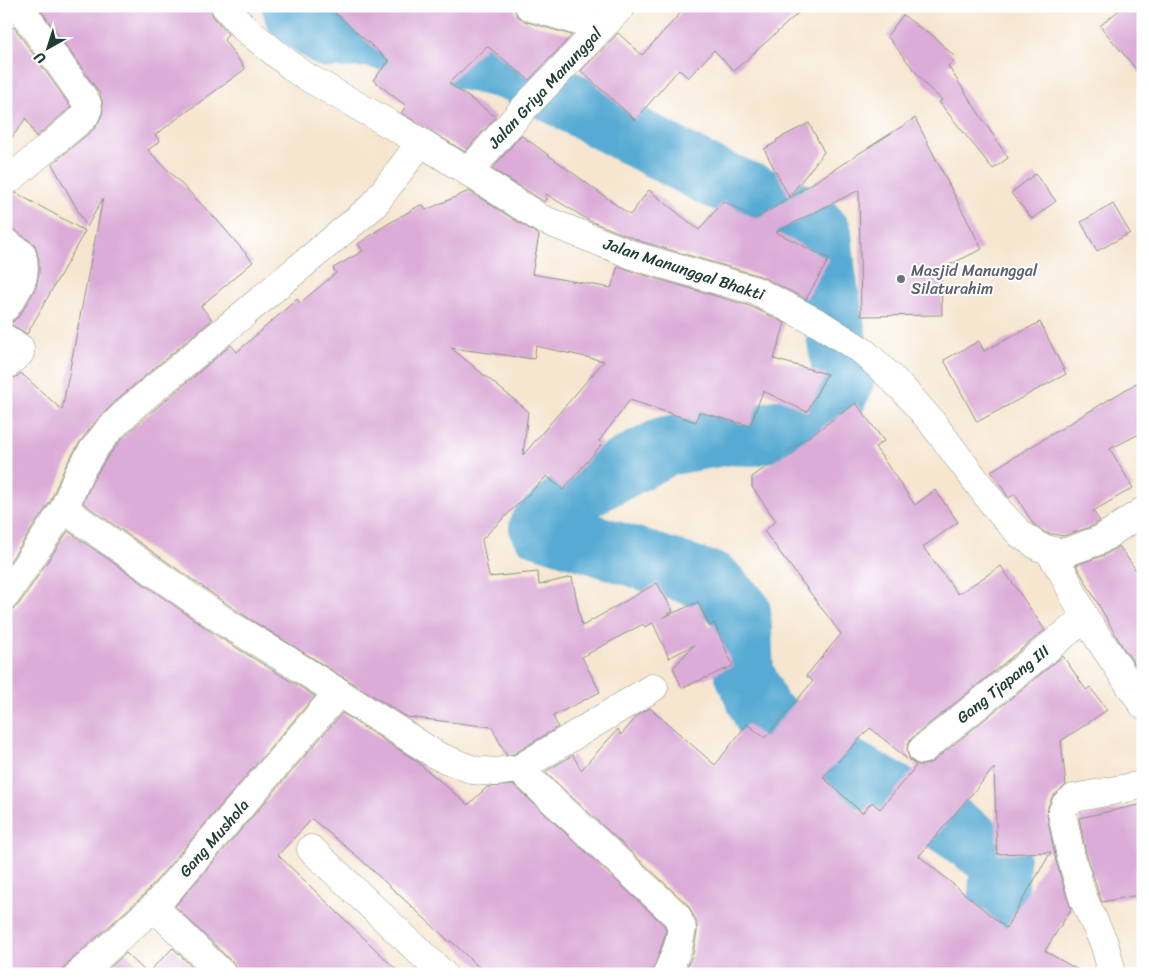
<svg xmlns="http://www.w3.org/2000/svg" width="1149" height="980" font-family="Sriracha,sans-serif">
  <style>
    .lines { fill: none; stroke-linecap: round; stroke-linejoin: round }
    .river { stroke: #57aad3; stroke-width: 60 }
    .building { fill: #dbacd8; fill-rule: evenodd }
    .minor-casing { stroke: #8a9282; stroke-width: 29 }
    .minor { stroke: #fff; stroke-width: 28 }
    .worship-dot { fill: #6b7280; stroke: #fff; stroke-width: 2 }
    .labels { text-anchor: middle; dominant-baseline: central; stroke-width: 4; stroke-linejoin: round; paint-order: stroke }
    .street-label { font-size: 16px; fill: #1f3d34; stroke: #fff }
    .worship-label { font-size: 16px; fill: #5b616d; stroke: #fff; text-anchor: start }
  </style>
  <rect width="100%" height="100%" fill="#fff"/>
  <filter id="ink" filterUnits="userSpaceOnUse"><feTurbulence type="fractalNoise" baseFrequency=".02" numOctaves="2"/><feDisplacementMap in="SourceGraphic" scale="10" xChannelSelector="R" yChannelSelector="G"/><feConvolveMatrix kernelMatrix="1 2 1 2 8 2 1 2 1" color-interpolation-filters="sRGB"/></filter>
  <filter id="wash" filterUnits="userSpaceOnUse"><feTurbulence type="fractalNoise" baseFrequency=".0096" numOctaves="4" result="noise"/><feDisplacementMap in="SourceGraphic" scale="20" xChannelSelector="R" yChannelSelector="G"/><feGaussianBlur stdDeviation="1.12" result="paint"/><feColorMatrix in="noise" values="0 0 0 0 0 0 0 0 0 0 0 0 0 0 0 0 0 1.4 0 .05"/><feComposite in="paint" operator="in"/></filter>
  <g filter="url(#wash)">
    <rect width="100%" height="100%" fill="#f6e6d0"/>
    <g class="lines">
      <path class="river" d="M 292,6 L 295,15 L 329,38 L 368,37 L 516,72 L 599,118 L 712,177 L 805,215 L 822,234 L 826,275 L 844,382 L 830,409 L 803,424 L 752,436 L 729,435 L 666,446 L 578,492 L 539,527 L 713,582 L 741,611 L 744,672 L 763,715 L 833,760 L 948,824 L 1000,861 L 998,897 L 973,974"/>
    </g>
    <g id="blocks">
      <path class="building" d="M 45,6 L 210,6 L 213,16 L 228,34 L 224,40 L 245,69 L 155,135 L 160,141 L 148,150 L 217,220 L 253,262 L 201,306 L 212,320 L 121,396 L 95,422 L 80,442 L 66,465 L 50,502 L 6,567 L 6,380 L 16,377 L 21,373 L 62,410 L 103,198 L 87,227 L 52,164 L 95,128 L 102,115 L 103,106 L 100,94 L 40,9 Z
        M 327,6 L 514,6 L 517,16 L 524,21 L 572,35 L 529,80 L 487,46 L 449,83 L 496,117 L 465,152 L 401,113 L 406,106 L 373,80 L 389,61 Z
        M 687,6 L 806,6 L 734,71 L 714,50 L 688,78 L 679,69 L 635,120 L 581,71 L 618,33 L 642,55 Z
        M 1124,6 L 1143,6 L 1143,77 L 1100,26 Z
        M 903,15 L 927,33 L 928,31 L 956,58 L 948,66 L 1008,158 L 993,169 L 939,102 L 942,100 L 926,85 L 887,36 Z
        M 14,27 L 71,107 L 36,137 L 26,118 L 6,146 L 6,32 Z
        M 915,118 L 982,249 L 941,269 L 942,315 L 861,316 L 859,190 L 776,232 L 829,259 L 806,299 L 760,276 L 643,242 L 590,221 L 546,194 L 545,202 L 492,169 L 521,135 L 630,215 L 649,190 L 699,230 L 723,201 L 756,219 Z
        M 809,123 L 824,152 L 789,197 L 764,149 L 777,142 L 776,140 Z
        M 1035,174 L 1056,201 L 1032,219 L 1011,193 Z
        M 469,191 L 539,235 L 532,274 L 611,288 L 618,266 L 634,272 L 750,306 L 785,323 L 774,359 L 827,374 L 807,412 L 763,391 L 750,426 L 699,412 L 696,422 L 630,400 L 599,441 L 602,444 L 563,490 L 547,476 L 482,539 L 489,577 L 538,572 L 539,585 L 572,577 L 582,626 L 657,583 L 673,611 L 662,618 L 698,602 L 710,627 L 714,623 L 733,666 L 682,688 L 673,668 L 694,645 L 669,658 L 653,623 L 645,627 L 643,624 L 582,657 L 600,692 L 553,716 L 558,727 L 514,754 L 506,755 L 492,727 L 407,717 L 237,611 L 83,503 L 93,480 L 106,459 L 119,442 L 142,420 L 231,345 L 237,352 L 297,299 L 300,303 L 336,273 L 333,268 L 363,251 L 358,244 L 386,225 L 422,204 L 426,210 ZM 536,346 L 604,361 L 523,455 L 528,411 L 451,348 L 534,359 Z
        M 16,193 L 85,231 L 27,334 L 14,326 L 6,323 L 14,321 L 19,316 L 28,302 L 36,287 L 39,272 L 39,260 L 35,245 L 15,230 L 6,228 L 6,195 Z
        M 1113,204 L 1130,233 L 1097,251 L 1081,222 Z
        M 1040,322 L 1066,374 L 977,422 L 944,360 L 979,341 L 984,351 Z
        M 1143,379 L 1143,432 L 1110,449 L 1133,488 L 1093,511 L 1100,521 L 1093,526 L 1064,536 L 1046,533 L 1033,524 L 1015,494 L 1009,498 L 991,471 Z
        M 856,403 L 884,441 L 875,447 L 915,505 L 935,490 L 958,522 L 923,547 L 958,594 L 1001,566 L 1045,630 L 912,738 L 908,744 L 907,752 L 910,760 L 917,765 L 924,765 L 932,762 L 1063,656 L 1086,690 L 1090,687 L 1107,710 L 1061,741 L 1066,785 L 1052,797 L 1048,807 L 1047,816 L 1056,861 L 1071,909 L 1045,951 L 1085,974 L 684,974 L 693,953 L 697,932 L 697,923 L 688,905 L 545,772 L 573,755 L 581,770 L 618,729 L 621,735 L 638,715 L 650,708 L 715,765 L 747,724 L 765,738 L 813,681 L 806,676 L 841,634 L 764,531 L 776,521 L 752,487 L 752,477 ZM 870,728 L 916,766 L 880,809 L 872,802 L 862,813 L 823,777 ZM 994,768 L 997,854 L 1051,852 L 1006,928 L 919,856 Z
        M 68,531 L 219,637 L 315,696 L 143,896 L 69,962 L 59,974 L 6,974 L 6,610 L 13,609 L 19,604 Z
        M 1119,546 L 1143,580 L 1143,676 L 1122,646 L 1076,565 L 1105,555 Z
        M 342,713 L 415,760 L 468,805 L 487,787 L 514,785 L 664,925 L 666,930 L 663,942 L 652,974 L 486,974 L 451,941 L 450,942 L 357,856 L 312,819 L 278,855 L 401,974 L 237,974 L 237,969 L 233,963 L 175,906 Z
        M 1143,804 L 1143,894 L 1102,902 L 1098,892 L 1086,853 L 1079,818 Z
        M 173,948 L 199,974 L 109,974 L 106,971 L 126,953 L 147,973 Z"/>
    </g>
  </g>
  <g filter="url(#ink)">
    <use href="#blocks" fill-opacity="0" stroke="#8a9282" stroke-width="1"/>
    <g class="lines">
      <defs>
        <path id="minor" d="M 225,6 L 243,27 L 300,73 L 421,142 L 542,219 L 638,257 L 756,291 L 820,324 L 864,352 L 903,389 L 931,421 L 998,510 L 1020,534 L 1039,547 L 1057,552 L 1067,552 L 1100,540 L 1143,511
          M 529,6 L 601,28
          M 468,172 L 526,106 L 622,6
          M 6,180 L 10,179 L 85,116 L 88,109 L 87,103 L 19,6
          M 6,243 L 22,254 C 28,280 19,286 6,307
          M 6,339 L 20,348 L 20,353 L 6,365
          M 64,509 L 228,624 L 289,661 L 438,756 L 473,770 L 495,772 L 519,769 L 654,687
          M 1049,551 L 1063,573 L 1085,618 L 1143,705
          M 6,595 L 64,509 L 79,473 L 93,450 L 107,432 L 131,408 L 373,206 L 421,142
          M 922,750 L 1085,618
          M 519,769 L 677,916 L 682,929 L 678,947 L 667,974
          M 311,849 L 443,974
          M 154,907 L 222,974
          M 79,974 L 154,907 L 339,692
          M 1108,974 L 1110,964 L 1104,943 L 1083,898 L 1071,857 L 1062,813 L 1066,804 L 1074,798 L 1143,785"/>
      </defs>
      <use href="#minor" class="minor-casing"/>
      <use href="#minor" class="minor"/>
    </g>
  </g>
  <circle class="worship-dot" cx="901" cy="279" r="5"/>
  <g class="labels">
    <g class="street-label">
      <text transform="translate(545 88) rotate(-47)">Jalan Griya Manunggal</text>
      <text transform="translate(684 269) rotate(18)">Jalan Manunggal Bhakti</text>
      <text transform="translate(1003 684) rotate(-39)">Gang Tjapang III</text>
      <text transform="translate(214 838) rotate(-49)">Gang Mushola</text>
    </g>
    <g class="worship-label">
      <text x="911" y="270">Masjid Manunggal<tspan x="911" dy="18">Silaturahim</tspan></text>
    </g>
  </g>
  <rect width="1149" height="980" fill="none" stroke="#fff" stroke-width="25"/>
  <g transform="translate(48 48) rotate(219)" stroke="#ffffff" stroke-width="4" paint-order="stroke">
  <path d="M0-4L9 19L0 12L-9 19Z" fill="#1f3d34"/>
  <text y="-8" font-size="14" font-weight="bold" text-anchor="middle" fill="#1f3d34">U</text>
  </g>
</svg>
